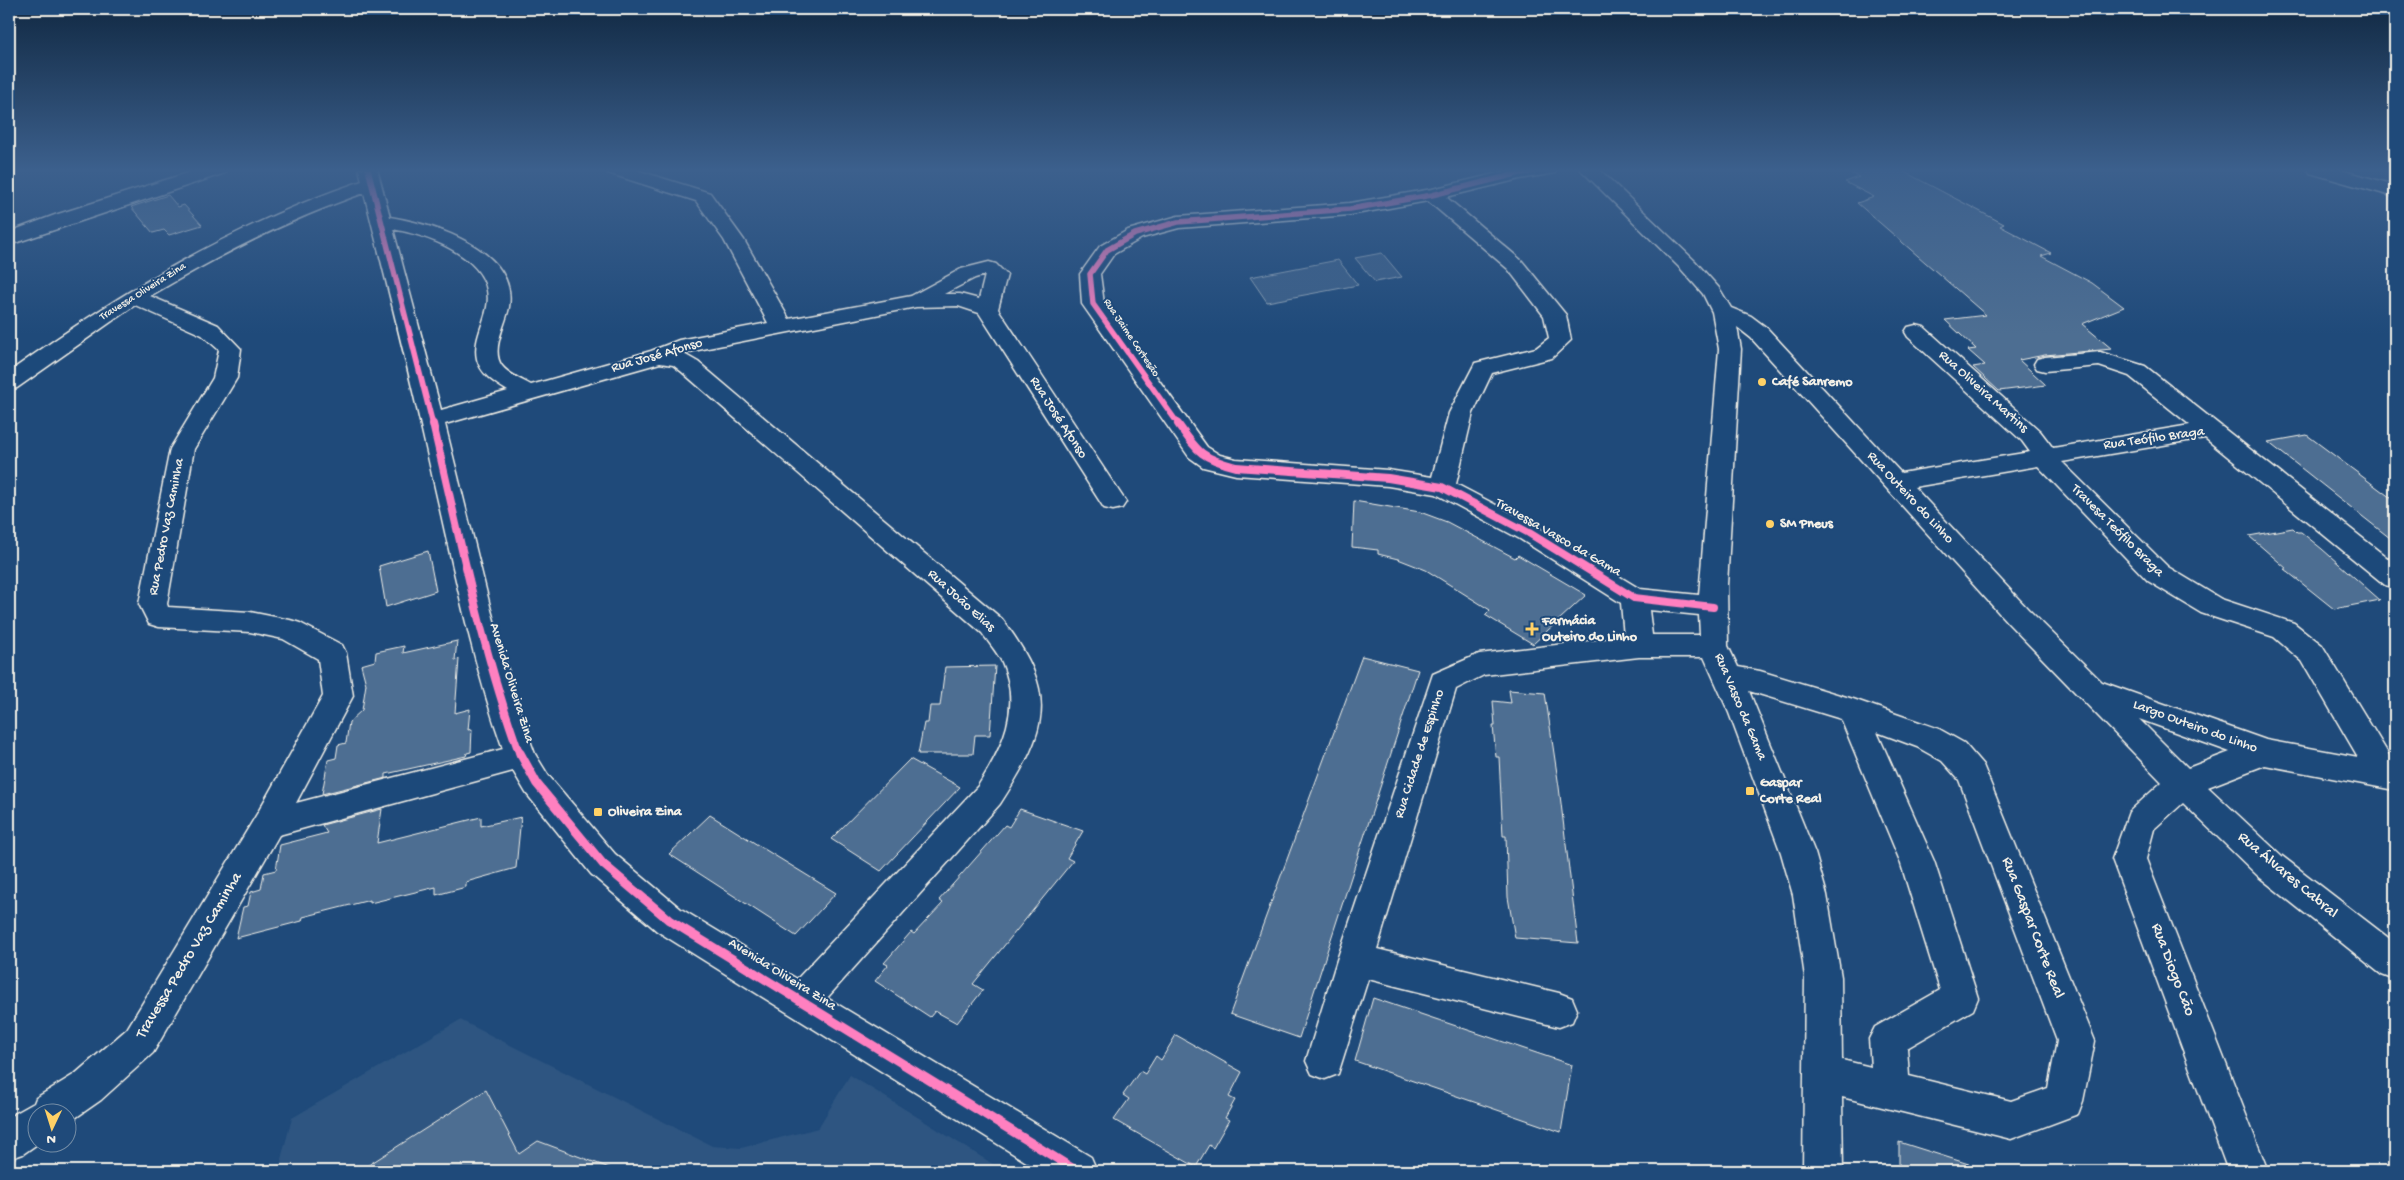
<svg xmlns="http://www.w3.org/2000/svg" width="2404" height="1180" font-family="'Gochi Hand',sans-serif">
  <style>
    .built { fill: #2d5581 }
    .green { fill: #3a5f88; stroke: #97a8b8 }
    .building { fill: #4d6e92; stroke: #f4f1e8 }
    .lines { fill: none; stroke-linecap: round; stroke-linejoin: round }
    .minor-casing { stroke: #f4f1e8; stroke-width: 3 }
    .major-casing { stroke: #f4f1e8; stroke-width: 3 }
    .minor { fill: #1f4a7a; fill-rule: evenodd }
    .major { fill: #1f4a7a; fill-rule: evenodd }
    .cycleway-far2-casing { stroke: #1f4a7a; stroke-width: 8 }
    .cycleway-far1-casing { stroke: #1f4a7a; stroke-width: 11 }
    .cycleway-casing { stroke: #1f4a7a; stroke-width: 12 }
    .cycleway-far2 { stroke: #ff80c0; stroke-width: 5.5 }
    .cycleway-far1 { stroke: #ff80c0; stroke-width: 8 }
    .cycleway { stroke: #ff80c0; stroke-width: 9 }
    .poi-dot { fill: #ffd166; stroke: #1f4a7a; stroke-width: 2 }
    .labels { text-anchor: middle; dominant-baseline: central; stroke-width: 4; stroke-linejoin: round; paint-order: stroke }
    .far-street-label { font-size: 11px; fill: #f4f1e8; stroke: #1f4a7a }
    .street-label { font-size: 14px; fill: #f4f1e8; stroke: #1f4a7a }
    .poi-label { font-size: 14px; font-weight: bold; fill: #f4f1e8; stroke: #1f4a7a; text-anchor: start }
    .near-street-label { font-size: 16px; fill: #f4f1e8; stroke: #1f4a7a }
  </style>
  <rect width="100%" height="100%" fill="#1f4a7a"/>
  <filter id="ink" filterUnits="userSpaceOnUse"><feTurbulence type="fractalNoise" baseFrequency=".02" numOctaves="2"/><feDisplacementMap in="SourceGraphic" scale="10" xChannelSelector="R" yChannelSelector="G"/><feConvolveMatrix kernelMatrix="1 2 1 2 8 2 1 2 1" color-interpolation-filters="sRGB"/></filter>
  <g filter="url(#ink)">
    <path class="built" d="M 460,1020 L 712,1146 L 741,1148 L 818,1128 L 850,1075 L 1004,1171 L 284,1171 L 281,1159 L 292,1118 Z"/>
    <path class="green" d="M 1382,253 L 1402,277 L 1375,282 L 1355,258 Z
      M 1338,260 L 1358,285 L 1267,302 L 1250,277 Z"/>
    <path class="building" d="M 1843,169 L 1899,169 L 2004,224 L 2000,226 L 2051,253 L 2041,256 L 2092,283 L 2124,307 L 2082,324 L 2112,349 L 2045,355 L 2019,360 L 2046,385 L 1999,391 L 1973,367 L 1985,365 L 1968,350 L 1976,349 L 1945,320 L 1986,315 L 1857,203 L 1874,197 L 1845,182 L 1859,177 Z
      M 168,195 L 178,207 L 184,205 L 202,225 L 169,235 L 164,230 L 153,233 L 131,207 Z
      M 2307,435 L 2395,501 L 2395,542 L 2268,442 Z
      M 1354,501 L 1420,512 L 1447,522 L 1515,558 L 1518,555 L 1586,595 L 1533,644 L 1485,615 L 1490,610 L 1426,570 L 1398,559 L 1378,554 L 1378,550 L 1352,547 Z
      M 2293,528 L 2297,532 L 2301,532 L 2322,549 L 2380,600 L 2334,609 L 2284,569 L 2287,569 L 2249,536 Z
      M 428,551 L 436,591 L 386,607 L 379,566 Z
      M 457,641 L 455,660 L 459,659 L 455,713 L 470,709 L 468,730 L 472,729 L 471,752 L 467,753 L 466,756 L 386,774 L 386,778 L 322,794 L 328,760 L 336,758 L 338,745 L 346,743 L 349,722 L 362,710 L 366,684 L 361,665 L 375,661 L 376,652 L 404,646 L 403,653 Z
      M 1362,656 L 1418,670 L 1299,1038 L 1230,1014 Z
      M 995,666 L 990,735 L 975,735 L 973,754 L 918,754 L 924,723 L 928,723 L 930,706 L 940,706 L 945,667 Z
      M 1509,690 L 1545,693 L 1559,787 L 1578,943 L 1515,938 L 1508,897 L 1506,836 L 1503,836 L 1499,757 L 1496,757 L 1493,726 L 1495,726 L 1493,701 L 1511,703 Z
      M 910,759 L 960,787 L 881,871 L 831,839 Z
      M 382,809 L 377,843 L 481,817 L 481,826 L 521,817 L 516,868 L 466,882 L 466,887 L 436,895 L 436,887 L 370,903 L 370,900 L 303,917 L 302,921 L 236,938 L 243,907 L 248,906 L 251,892 L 261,889 L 264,873 L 276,870 L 280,845 L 327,833 L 322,825 Z
      M 1020,809 L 1083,831 L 1067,858 L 1073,861 L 973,984 L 983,990 L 957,1023 L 935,1011 L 930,1017 L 875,981 L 888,965 L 884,963 L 911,932 L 914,934 L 943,903 L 939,900 L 1005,825 L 1009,827 Z
      M 710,815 L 769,852 L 836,893 L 796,936 L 669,854 Z
      M 1373,998 L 1572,1065 L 1561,1132 L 1355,1061 Z
      M 1176,1035 L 1242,1072 L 1229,1097 L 1235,1100 L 1225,1118 L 1229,1120 L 1213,1148 L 1209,1145 L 1196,1167 L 1114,1120 L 1129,1099 L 1123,1095 L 1140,1071 L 1145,1074 L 1156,1056 L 1161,1060 Z
      M 486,1090 L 519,1154 L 538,1141 L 612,1169 L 612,1171 L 359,1171 Z
      M 1899,1142 L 1975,1166 L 1974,1171 L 1899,1171 Z"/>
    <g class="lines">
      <defs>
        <path id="minor" d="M 359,169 L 377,169 L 390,217 C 432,224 518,249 509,307 C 506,324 490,350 502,366 C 508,374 522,380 531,385 L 651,351 L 679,340 L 768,323 L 724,240 L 696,201 L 608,173 L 606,169 L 633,169 L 710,193 L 744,240 L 789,319 L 911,296 L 961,269 L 989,262 L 996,264 L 1007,275 L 998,309 L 1126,502 L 1122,508 L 1113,510 L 1104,508 L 979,313 L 958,306 L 916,307 L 693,351 L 684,354 L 698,362 L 1002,619 C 1059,694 1049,728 1000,804 L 827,998 L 1091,1157 L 1097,1171 L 1041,1171 L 657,931 L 591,874 L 526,793 L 513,771 L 279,835 L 153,1053 L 101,1100 L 68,1123 L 68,1112 L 38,1112 L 38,1142 L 40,1142 L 23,1154 L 9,1159 L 9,1117 L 34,1103 L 36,1098 L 75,1074 L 127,1029 L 257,814 L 323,696 L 318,659 L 283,639 L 250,632 L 159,627 L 149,624 L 139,604 L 170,449 L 213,378 L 219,350 L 202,335 L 135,305 L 17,388 L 9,390 L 9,372 C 121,292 230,226 362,181 ZM 364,193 C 388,288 412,383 433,479 C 454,570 472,662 503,749 L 296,803 L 353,696 L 346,653 L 342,645 L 300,623 L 290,620 L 250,612 L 168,607 L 167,604 L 194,449 L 237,378 L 241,349 L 218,325 L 150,296 C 219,255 289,219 364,193 ZM 393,229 C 430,236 496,259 487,307 C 484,324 473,341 477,359 C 481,375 495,383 508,391 L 441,410 ZM 985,275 L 979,299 L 960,294 L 944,294 L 975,278 ZM 660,363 L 673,365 L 682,372 L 982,633 C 989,643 997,652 1002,662 C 1022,708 1003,747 978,786 L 797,979 L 681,909 L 615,854 L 548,775 L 535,754 L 520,713 L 491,610 L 445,424 Z
          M 1515,169 L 1557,169 L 1555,173 L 1520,179 L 1446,197 L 1522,261 L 1566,315 L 1571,340 L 1552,358 L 1492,373 L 1473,413 L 1456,484 L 1538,527 L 1640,589 L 1699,595 L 1719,349 L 1712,312 L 1703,294 L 1681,269 L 1580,169 L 1599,169 L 1695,261 L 1719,288 L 1731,308 L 1751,316 L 1767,328 L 1901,473 L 2030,452 L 2022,441 L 1908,337 L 1905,332 L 1908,327 L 1916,325 L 1924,327 L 2040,431 L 2053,448 L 2190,425 L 2129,376 L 2099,366 L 2045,371 L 2037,369 L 2034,364 L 2037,359 L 2045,357 L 2100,352 L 2145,366 L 2395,564 L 2395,588 L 2385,585 L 2205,438 L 2062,462 L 2168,567 L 2221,599 L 2294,623 L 2322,645 L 2395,765 L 2394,790 L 2265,765 L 2208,787 L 2282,856 L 2395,943 L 2395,980 L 2382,975 L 2258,876 L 2183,803 L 2154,829 L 2146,859 L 2268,1171 L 2228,1171 L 2112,859 L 2129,812 L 2162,782 L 2008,623 L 1751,338 L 1737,327 L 1741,349 L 1727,585 L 1728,646 L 1738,667 L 1760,671 L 1853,699 L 1939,729 L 1964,743 L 1983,765 L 2095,1041 L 2083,1101 L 2078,1114 L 2011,1139 L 1842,1097 L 1843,1171 L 1803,1171 L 1805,977 L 1793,895 L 1781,853 L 1729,713 L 1704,657 L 1639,657 L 1484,675 L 1456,689 L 1377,949 L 1559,993 L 1572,998 L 1577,1010 L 1572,1022 L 1559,1027 L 1368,979 L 1338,1074 L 1325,1079 L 1312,1074 L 1306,1061 L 1337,960 L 1433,674 L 1479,654 L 1624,637 L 1621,603 L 1520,539 L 1436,494 L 1388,486 L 1236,475 L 1203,467 L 1189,457 L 1082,304 L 1080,274 L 1100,246 L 1128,230 L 1178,216 L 1350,203 L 1432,189 ZM 1428,201 L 1508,269 L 1544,316 L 1549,338 L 1536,348 L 1475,363 L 1449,413 L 1432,477 L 1388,470 L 1236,459 L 1220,455 L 1207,447 L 1104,304 L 1100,274 L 1114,254 L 1142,238 L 1179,228 L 1350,215 ZM 2038,466 L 2148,581 L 2201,613 L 2274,637 L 2302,661 L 2358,757 L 2266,740 L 2102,682 L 2028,609 L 1914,487 ZM 1649,610 L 1699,615 L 1700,635 L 1652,635 ZM 1749,691 L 1841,719 L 1900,861 L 1940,990 L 1875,1027 L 1869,1039 L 1871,1067 L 1842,1060 L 1841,977 L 1827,895 L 1815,853 ZM 2139,719 L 2230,752 L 2188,768 ZM 1877,732 L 1917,747 L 1942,761 L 1959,780 L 2057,1041 L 2048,1088 L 2011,1101 L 1909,1076 L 1907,1048 L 1973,1010 L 1978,998 L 1934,861 Z"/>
        <path id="major" d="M 200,169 L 227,169 L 225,173 L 9,245 L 9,232 L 55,215 Z
          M 2308,169 L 2337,169 L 2395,185 L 2395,197 L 2310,173 Z"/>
      </defs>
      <use href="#minor" class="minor-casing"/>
      <use href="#major" class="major-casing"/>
      <use href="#minor" class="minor"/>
      <use href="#major" class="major"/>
      <defs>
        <path id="cycleway-far2" d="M 368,169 L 433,425
          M 1179,425 L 1093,304 L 1090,274 L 1107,250 L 1135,234 L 1178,222 L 1350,209 L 1432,195 L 1520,173 L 1548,169"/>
        <path id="cycleway-far1" d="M 433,424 C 459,534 481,648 520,755
          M 1178,424 C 1198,452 1201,458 1236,467 L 1388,478 L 1442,487 L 1529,533 L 1634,598 L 1713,607"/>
        <path id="cycleway" d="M 520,753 L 537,784 L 603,864 L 669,920 L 1077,1171"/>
      </defs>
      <use href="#cycleway-far2" class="cycleway-far2-casing"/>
      <use href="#cycleway-far1" class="cycleway-far1-casing"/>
      <use href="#cycleway" class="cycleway-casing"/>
      <use href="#cycleway-far2" class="cycleway-far2"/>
      <use href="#cycleway-far1" class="cycleway-far1"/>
      <use href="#cycleway" class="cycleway"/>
    </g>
  </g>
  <linearGradient id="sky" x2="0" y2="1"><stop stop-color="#112943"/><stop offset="0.51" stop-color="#3c608d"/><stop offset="1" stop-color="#3c608d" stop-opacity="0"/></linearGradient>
  <rect width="2404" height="334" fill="url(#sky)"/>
  <g class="poi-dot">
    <circle cx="1762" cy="382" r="5"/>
    <circle cx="1770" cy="524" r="5"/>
    <path d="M1529.5 621.5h5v5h5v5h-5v5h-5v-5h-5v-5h5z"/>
    <rect x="1745" y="786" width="10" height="10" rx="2.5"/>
    <rect x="593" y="807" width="10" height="10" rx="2.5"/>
  </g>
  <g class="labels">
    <g class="far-street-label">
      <text transform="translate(143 292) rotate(-32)">Travessa Oliveira Zina</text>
      <text transform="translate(1131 338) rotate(56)">Rua Jaime Cortesão</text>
    </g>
    <g class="street-label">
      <text transform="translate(657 356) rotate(-16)">Rua José Afonso</text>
      <text transform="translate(1983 392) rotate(42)">Rua Oliveira Martins</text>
      <text transform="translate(1058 418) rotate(57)">Rua José Afonso</text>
      <text transform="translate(2154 439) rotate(-8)">Rua Teófilo Braga</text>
      <text transform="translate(1910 498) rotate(47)">Rua Outeiro do Linho</text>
      <text transform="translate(167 527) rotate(-79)">Rua Pedro Vaz Caminha</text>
      <text transform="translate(2117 531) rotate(45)">Travesa Teófilo Braga</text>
      <text transform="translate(1558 538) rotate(30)">Travessa Vasco da Gama</text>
      <text transform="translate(961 601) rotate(42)">Rua João Elias</text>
      <text transform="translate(511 683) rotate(73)">Avenida Oliveira Zina</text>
      <text transform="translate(1740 707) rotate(67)">Rua Vasco da Gama</text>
      <text transform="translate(2195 727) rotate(20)">Largo Outeiro do Linho</text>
      <text transform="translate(1420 754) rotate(-72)">Rua Cidade de Espinho</text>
      <text transform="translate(782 975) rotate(32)">Avenida Oliveira Zina</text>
    </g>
    <g class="poi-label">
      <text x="1772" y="382">Café Sanremo</text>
      <text x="1780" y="524">SM Pneus</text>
      <text x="1542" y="621">Farmácia<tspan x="1542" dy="16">Outeiro do Linho</tspan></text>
      <text x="1760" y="783">Gaspar<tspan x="1760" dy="16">Corte Real</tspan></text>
      <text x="608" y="812">Oliveira Zina</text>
    </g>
    <g class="near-street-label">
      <text transform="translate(2287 876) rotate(40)">Rua Álvares Cabral</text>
      <text transform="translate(2032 928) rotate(69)">Rua Gaspar Corte Real</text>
      <text transform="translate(190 956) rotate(-59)">Travessa Pedro Vaz Caminha</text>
      <text transform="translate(2172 970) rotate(69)">Rua Diogo Cão</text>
    </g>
  </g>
  <rect width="2404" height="1180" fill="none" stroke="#1f4a7a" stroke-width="30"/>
  <rect x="15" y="15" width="2374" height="1150" fill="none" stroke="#f4f1e8" stroke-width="2" filter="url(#ink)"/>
  <g transform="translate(52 1128) rotate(184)"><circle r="24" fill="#1f4a7a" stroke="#748da6"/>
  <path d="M0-4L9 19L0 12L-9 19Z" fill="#ffd166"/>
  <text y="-8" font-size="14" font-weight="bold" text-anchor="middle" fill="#f4f1e8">N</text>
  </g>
</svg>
